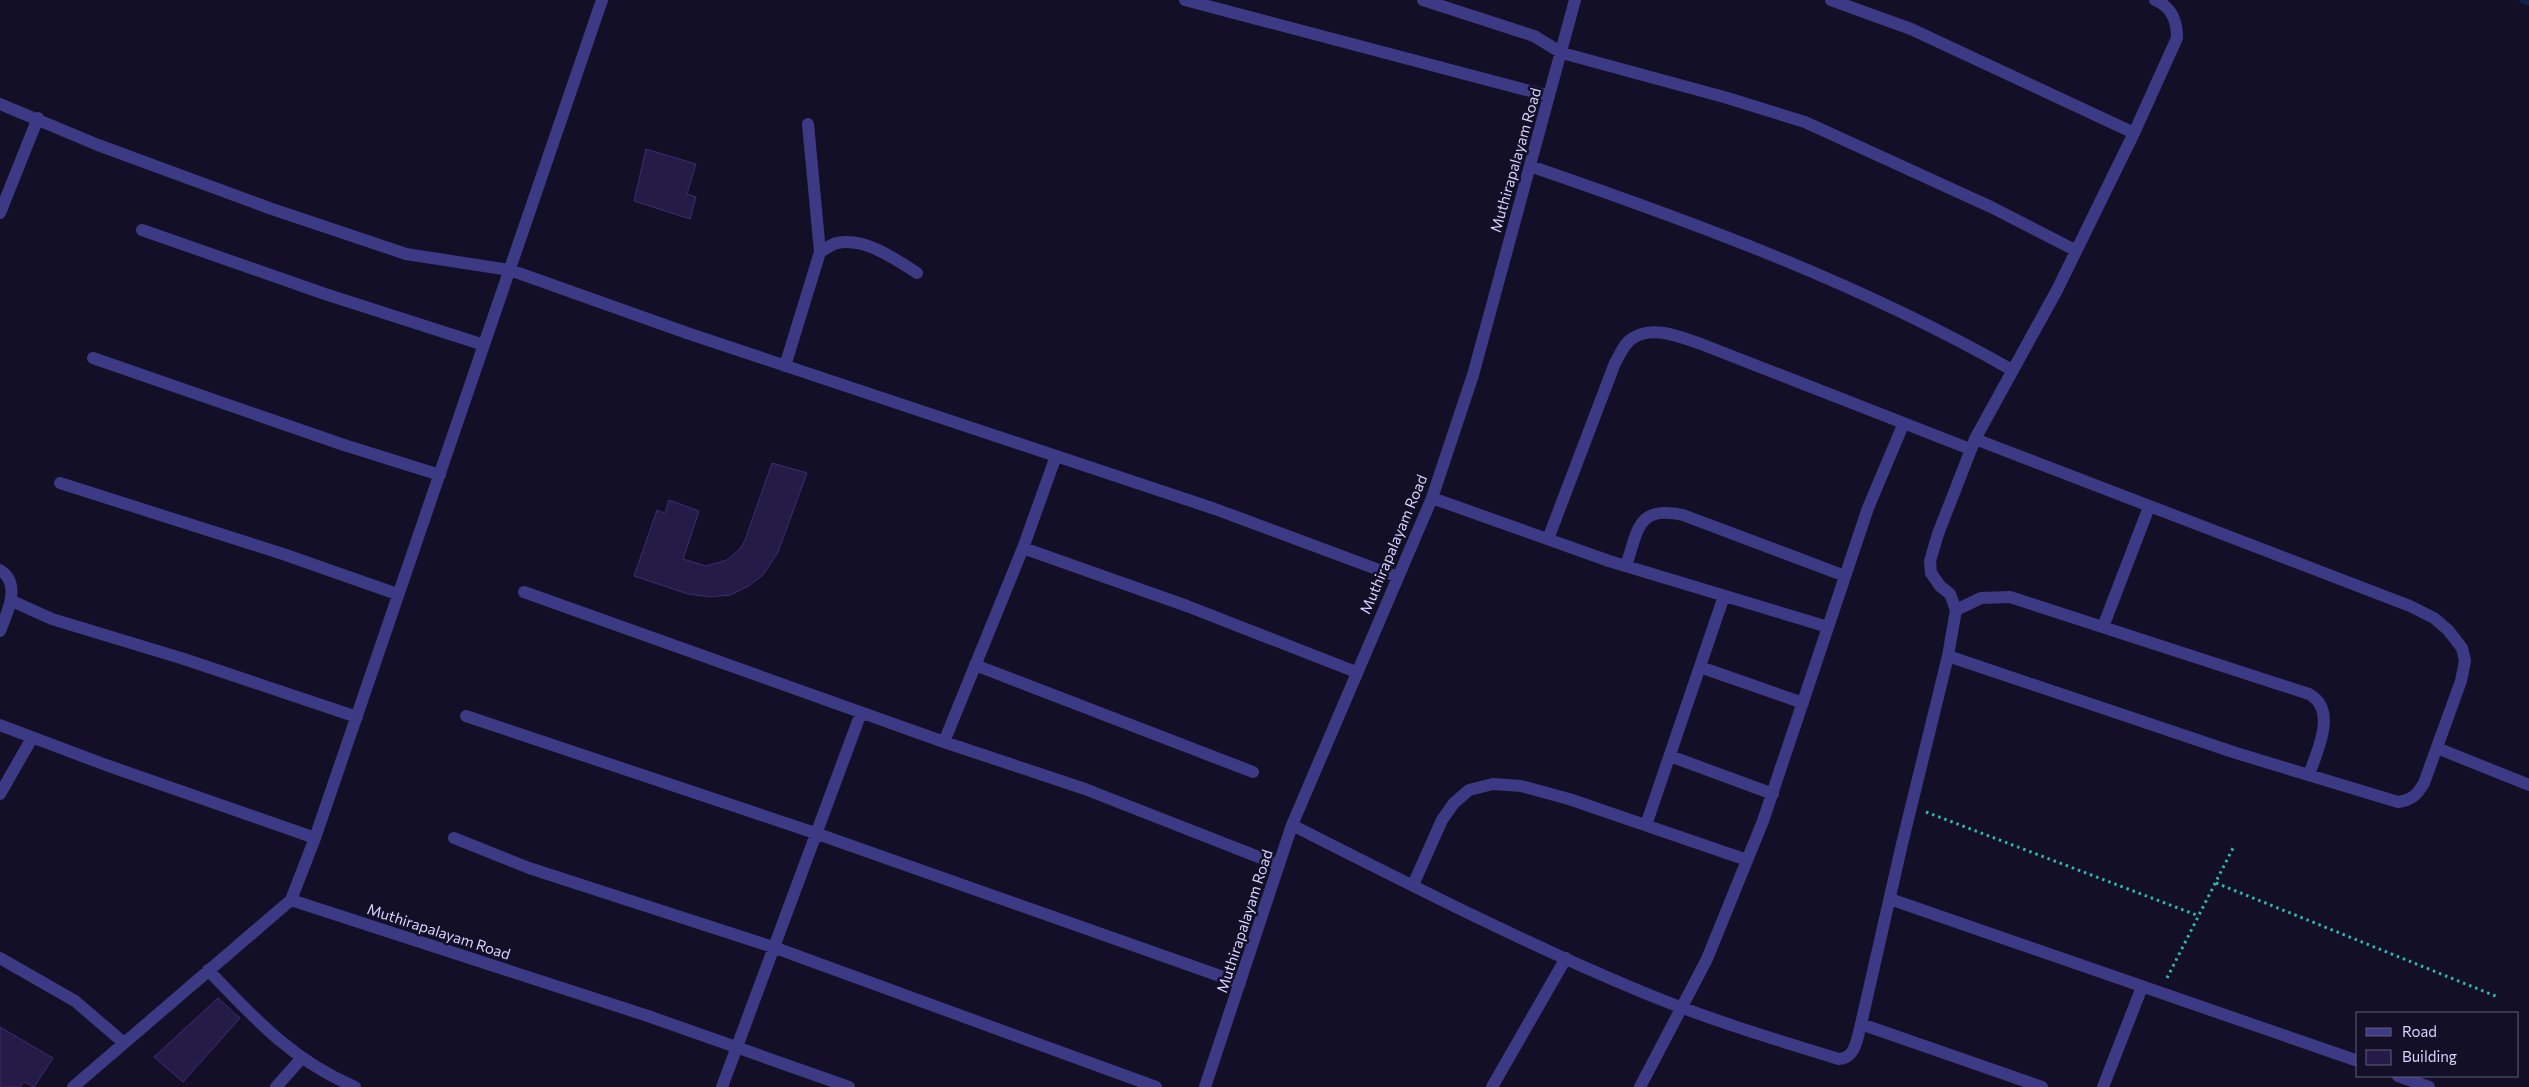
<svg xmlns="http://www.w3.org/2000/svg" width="2529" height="1087" font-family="Commissioner,sans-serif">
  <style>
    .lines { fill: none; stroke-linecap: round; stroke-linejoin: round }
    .stream { stroke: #0c2248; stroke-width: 6 }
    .building { fill: #241b47; stroke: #3b2d73 }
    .path { stroke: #2fb8b0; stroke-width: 3; stroke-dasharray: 2.5 4; stroke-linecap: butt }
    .minor { stroke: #3d3a85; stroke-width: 12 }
    .labels { text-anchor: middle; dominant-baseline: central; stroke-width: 5; stroke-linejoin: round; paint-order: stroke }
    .street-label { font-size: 15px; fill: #d9d4ff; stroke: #130f26 }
  </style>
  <rect width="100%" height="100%" fill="#130f26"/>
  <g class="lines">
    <path class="stream" d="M 2522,0 L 2529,3"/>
  </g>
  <path class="building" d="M 646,149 L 696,164 L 687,194 L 696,197 L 690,219 L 634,201 Z
    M 772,463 L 807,473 L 778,552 L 763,575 L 747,587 L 730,595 L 710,597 L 688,594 L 634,576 L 657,510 L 665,513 L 669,500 L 699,511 L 683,559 L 706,566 L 727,560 L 740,549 L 745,540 Z
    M 218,998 L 240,1018 L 183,1082 L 154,1057 Z
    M 0,1027 L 53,1058 L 34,1087 L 24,1082 L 20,1087 L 0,1087 Z"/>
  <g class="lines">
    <path class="path" d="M 1926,812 L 2199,916
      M 2216,883 L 2498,997
      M 2167,978 L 2233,848"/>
    <path class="minor" d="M 1185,0 L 1549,96
      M 1423,0 L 1534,36 L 1562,53 L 1724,97 L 1805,122 L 1991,207 L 2075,250
      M 1831,0 L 1911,29 L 2134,133
      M 0,104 L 98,145 L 269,208 L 406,254 L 510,270 L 687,333 L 1215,509 L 1398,577
      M 1530,166 C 1696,223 1859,283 2012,370
      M 0,213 L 38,118
      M 142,230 L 325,294 L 484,345
      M 820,252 C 825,249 832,244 837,243 C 865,237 895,259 917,273
      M 93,358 L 344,445 L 440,475
      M 785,366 L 820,252 L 808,124
      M 60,483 L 283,554 L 397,594
      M 1432,498 L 1609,561 L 1828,627
      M 1548,539 L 1615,363 C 1620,355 1624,343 1633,338 C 1652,325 1681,337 1701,344 L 1970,449
      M 1023,548 L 1187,606 L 1356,672
      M 1626,566 C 1638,530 1637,505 1683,515 L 1845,576
      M 0,570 C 22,584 7,613 0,631
      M 524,592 L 944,742 L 1085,789 L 1279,865
      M 12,601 L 52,619 L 184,659 L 357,717
      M 1956,610 L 1981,598 L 2010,597 L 2309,694 C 2338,710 2317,751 2309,775
      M 2103,627 L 2149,507
      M 1948,656 L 2236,753 L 2398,802 C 2412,800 2417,795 2424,783 L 2461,681 L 2465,661 L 2462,648 L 2448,630 L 2434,618 L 2410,606 L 1975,439
      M 975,665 L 1253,772
      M 1700,667 L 1803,703
      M 466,716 L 815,833 L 1240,983
      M 0,725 L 106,765 L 315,838
      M 944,742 L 1023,548 L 1056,456
      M 2437,748 L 2529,785
      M 1670,756 L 1773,794
      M 0,794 L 32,738
      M 1292,825 C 1405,882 1518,940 1635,989 C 1701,1017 1770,1038 1839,1059 C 1856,1058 1857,1038 1861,1024 L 1902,844 L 1948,656 L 1956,610 L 1950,594 L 1940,586 L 1931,573 L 1930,561 L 1938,534 L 1975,439 L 2057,290 L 2134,133 L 2177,38 C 2177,21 2172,7 2155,0
      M 1646,825 L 1724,596
      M 454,838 L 529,868 L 773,947 L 1156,1087
      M 1413,885 L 1442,820 L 1454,803 L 1469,790 L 1493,784 L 1521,786 L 1569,799 L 1747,860
      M 1890,899 L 2358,1061
      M 291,900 L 648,1016 L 849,1087
      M 0,958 L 75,1001 L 124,1043
      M 208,970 C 255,1019 292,1060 355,1087
      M 1861,1024 L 2042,1087
      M 2398,1076 L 2429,1087
      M 73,1087 L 291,900 L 315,838 L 602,0
      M 276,1087 L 301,1059
      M 722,1087 L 861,713
      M 1205,1087 L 1292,825 L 1432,498 L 1473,375 L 1575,0
      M 1492,1087 L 1566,958
      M 1640,1087 L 1707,959 L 1763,821 L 1868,508 L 1903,425
      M 2103,1087 L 2142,987"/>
  </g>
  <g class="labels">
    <g class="street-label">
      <text transform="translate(1515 160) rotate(-74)">Muthirapalayam Road</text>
      <text transform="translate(1393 544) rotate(-67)">Muthirapalayam Road</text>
      <text transform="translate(1244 921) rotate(-72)">Muthirapalayam Road</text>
      <text transform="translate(439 931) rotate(18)">Muthirapalayam Road</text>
    </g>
  </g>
  <rect x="2356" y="1012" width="162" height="65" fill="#130f26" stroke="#625e7d"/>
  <rect x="2366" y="1028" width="25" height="8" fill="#3d3a85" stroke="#625e7d"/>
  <text x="2402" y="1037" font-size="15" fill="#d9d4ff">Road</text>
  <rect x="2366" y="1050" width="25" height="15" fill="#241b47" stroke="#625e7d"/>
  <text x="2402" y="1062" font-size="15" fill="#d9d4ff">Building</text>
</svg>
